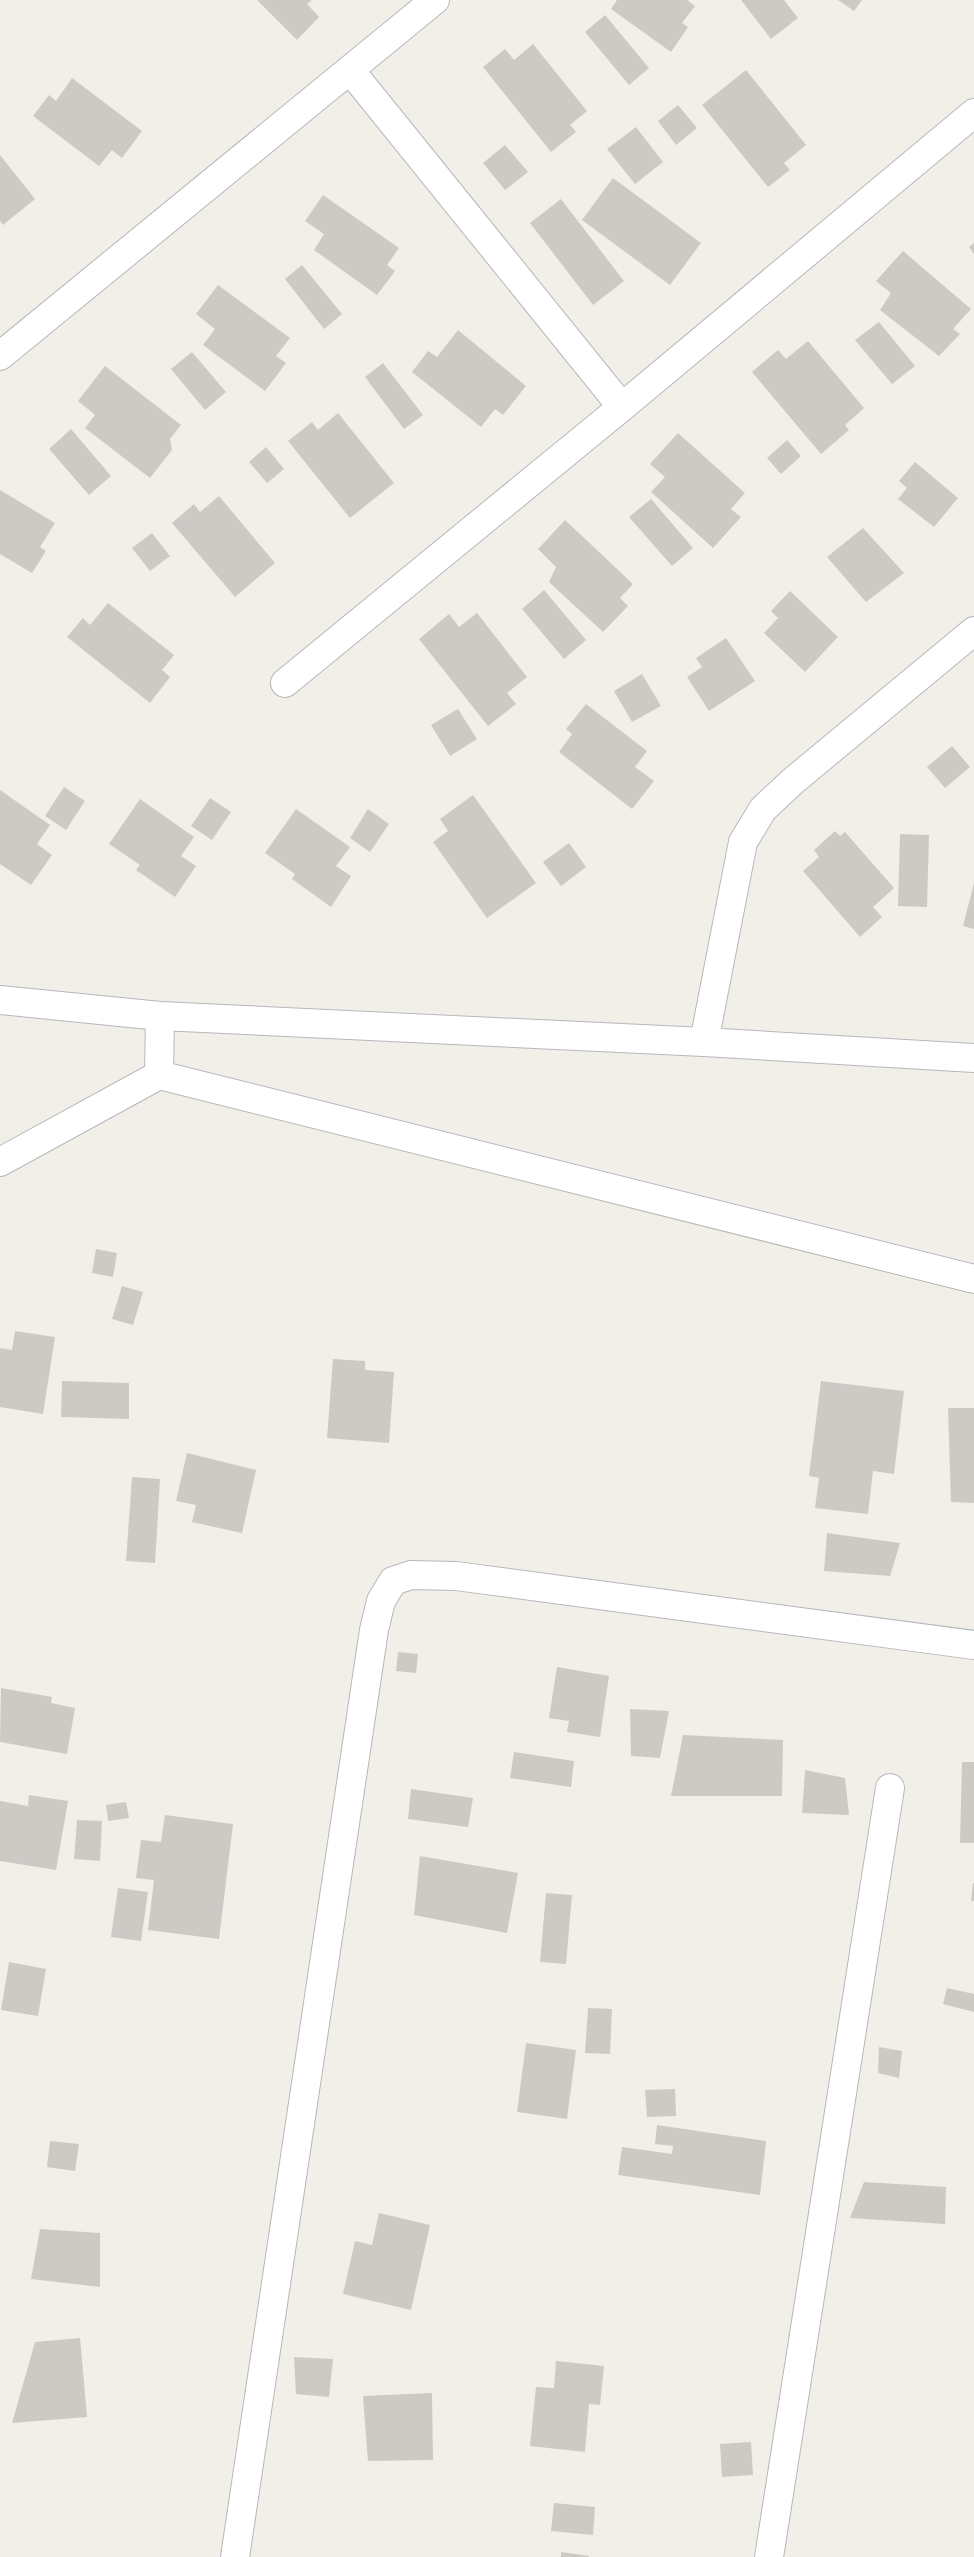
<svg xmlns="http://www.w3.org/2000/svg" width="974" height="2557" font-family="Karla,sans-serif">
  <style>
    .building { fill: #cccac5 }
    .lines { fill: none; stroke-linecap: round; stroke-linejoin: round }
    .street-casing { stroke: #b5b8bc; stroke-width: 30 }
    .street { stroke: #fff; stroke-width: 28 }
  </style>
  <rect width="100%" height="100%" fill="#f1efe8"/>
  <path class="building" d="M 257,0 L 312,0 L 307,4 L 319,17 L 297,40 Z
    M 617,0 L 687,0 L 695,6 L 682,23 L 688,27 L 671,52 L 611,9 Z
    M 741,0 L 784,0 L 798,18 L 771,39 Z
    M 838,0 L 862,0 L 854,11 Z
    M 605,15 L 649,68 L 629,85 L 585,32 Z
    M 533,44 L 587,111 L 570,125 L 576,132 L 551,152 L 483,67 L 505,49 L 514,60 Z
    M 746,70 L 806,145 L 784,163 L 790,170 L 768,187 L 702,105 Z
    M 72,78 L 142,131 L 122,158 L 112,150 L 99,166 L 33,116 L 49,95 L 56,101 Z
    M 678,105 L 697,128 L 676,145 L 658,121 Z
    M 636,127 L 663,162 L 635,184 L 607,149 Z
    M 505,145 L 528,172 L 505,190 L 483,163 Z
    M 0,155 L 35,199 L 3,225 L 0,221 Z
    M 613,178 L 701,243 L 670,285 L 582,220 Z
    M 323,195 L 399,248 L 387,265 L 395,271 L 377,295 L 314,250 L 324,234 L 305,221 Z
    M 561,199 L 624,281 L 593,305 L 530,223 Z
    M 974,243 L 974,254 L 969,247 Z
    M 903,251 L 971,309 L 953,329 L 960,334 L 939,356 L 880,310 L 891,293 L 876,281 Z
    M 302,265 L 342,314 L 324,329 L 285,279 Z
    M 218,285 L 290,338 L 276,356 L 286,363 L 265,391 L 203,345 L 215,329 L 196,314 Z
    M 879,322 L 915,366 L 892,384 L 855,340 Z
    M 458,330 L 526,386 L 503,415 L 495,409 L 481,427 L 412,372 L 428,351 L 437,357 Z
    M 808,341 L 864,408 L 845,425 L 849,430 L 821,454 L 752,372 L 778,350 L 786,359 Z
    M 192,352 L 226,392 L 205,410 L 171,369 Z
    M 383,363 L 423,415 L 404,429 L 365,377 Z
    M 105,366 L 181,425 L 170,439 L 172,450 L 150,478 L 85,428 L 95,415 L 78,401 Z
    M 338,413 L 394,483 L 350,518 L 288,441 L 312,422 L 318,430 Z
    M 71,429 L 111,476 L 89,495 L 49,449 Z
    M 678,433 L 745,493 L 731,509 L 741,517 L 713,548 L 651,492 L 665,477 L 650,464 Z
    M 787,440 L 801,456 L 781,474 L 767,458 Z
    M 266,447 L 284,469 L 267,483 L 249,462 Z
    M 915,462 L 958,498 L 934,527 L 898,499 L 907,488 L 899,481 Z
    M 0,490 L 55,523 L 40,547 L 46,551 L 32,573 L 0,554 Z
    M 219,496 L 275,563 L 235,597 L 172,523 L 194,504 L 200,512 Z
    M 651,499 L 693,548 L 672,566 L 629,517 Z
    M 565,520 L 633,584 L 620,598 L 628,606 L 603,632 L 549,582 L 556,567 L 538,549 Z
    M 863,528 L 904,573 L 866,602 L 827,557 Z
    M 152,533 L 170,556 L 150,571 L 132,548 Z
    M 544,590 L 586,640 L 564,659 L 522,609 Z
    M 790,591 L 838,637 L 805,672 L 764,633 L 778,618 L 771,611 Z
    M 108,603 L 174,655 L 162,670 L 170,677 L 150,703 L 67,637 L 83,618 L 90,625 Z
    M 477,613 L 527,677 L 507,693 L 516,704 L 488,726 L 419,639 L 449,614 L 459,627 Z
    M 726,638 L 755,681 L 709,711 L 687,677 L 702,667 L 696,658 Z
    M 642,674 L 661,706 L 632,722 L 614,691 Z
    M 586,704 L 647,751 L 635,767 L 654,781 L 632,809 L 559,752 L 572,734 L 566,729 Z
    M 458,709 L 477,739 L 450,756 L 431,725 Z
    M 952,746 L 970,767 L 945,788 L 927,767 Z
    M 64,787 L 85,801 L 66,830 L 45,816 Z
    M 0,790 L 50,825 L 37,844 L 52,855 L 31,885 L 0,864 Z
    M 473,795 L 536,883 L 487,918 L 433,842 L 448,831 L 440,819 Z
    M 210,798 L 231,812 L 212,840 L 191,826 Z
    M 140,799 L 194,837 L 181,856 L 196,866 L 175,897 L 136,870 L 140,865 L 109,844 Z
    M 296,809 L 350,847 L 336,866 L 351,876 L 331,907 L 292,879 L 295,874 L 265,853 Z
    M 368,809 L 389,824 L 370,852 L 350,838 Z
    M 835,831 L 840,836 L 845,832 L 894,888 L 873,907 L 882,917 L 860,937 L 803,871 L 819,857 L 814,850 Z
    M 900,834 L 929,835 L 927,907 L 898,906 Z
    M 569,843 L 586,867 L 561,886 L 543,862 Z
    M 974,883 L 974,929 L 963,926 Z
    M 96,1249 L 117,1253 L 113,1277 L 92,1273 Z
    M 122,1286 L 143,1292 L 133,1325 L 112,1319 Z
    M 15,1331 L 55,1337 L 43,1414 L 0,1407 L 0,1348 L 12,1350 Z
    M 333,1359 L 365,1361 L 365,1370 L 394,1372 L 389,1443 L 327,1438 Z
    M 62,1381 L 129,1383 L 129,1419 L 61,1417 Z
    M 821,1381 L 904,1391 L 894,1474 L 873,1471 L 868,1514 L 815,1508 L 819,1478 L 809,1476 Z
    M 948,1408 L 974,1408 L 974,1503 L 951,1502 Z
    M 187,1453 L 256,1470 L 242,1533 L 192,1522 L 196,1505 L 176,1501 Z
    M 132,1477 L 160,1479 L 155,1563 L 126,1561 Z
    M 827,1533 L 900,1543 L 890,1576 L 824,1571 Z
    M 398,1652 L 418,1654 L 416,1673 L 396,1671 Z
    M 557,1667 L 609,1676 L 600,1737 L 567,1732 L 569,1721 L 549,1718 Z
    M 1,1688 L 52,1697 L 51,1703 L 75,1708 L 67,1754 L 0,1742 Z
    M 630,1709 L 669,1711 L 660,1758 L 631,1756 Z
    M 683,1735 L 783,1740 L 782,1796 L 671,1796 Z
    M 514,1752 L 574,1761 L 571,1787 L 510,1778 Z
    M 962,1762 L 974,1762 L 974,1843 L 960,1843 Z
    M 805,1770 L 845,1778 L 849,1815 L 802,1813 Z
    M 411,1789 L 473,1798 L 468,1827 L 408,1819 Z
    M 29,1795 L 68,1801 L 56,1870 L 0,1861 L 0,1801 L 28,1806 Z
    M 126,1802 L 129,1818 L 108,1821 L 106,1805 Z
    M 165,1815 L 233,1824 L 219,1939 L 148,1930 L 154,1880 L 136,1878 L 141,1840 L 161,1842 Z
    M 77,1820 L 102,1821 L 100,1861 L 74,1859 Z
    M 420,1856 L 518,1873 L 507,1933 L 414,1915 Z
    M 973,1883 L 974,1883 L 974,1901 L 971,1901 Z
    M 118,1888 L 148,1892 L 141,1941 L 111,1937 Z
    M 546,1893 L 572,1895 L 566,1964 L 540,1962 Z
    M 9,1962 L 46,1969 L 38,2016 L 1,2010 Z
    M 947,1988 L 974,1994 L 974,2012 L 943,2004 Z
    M 588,2008 L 612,2009 L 610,2054 L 585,2053 Z
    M 526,2043 L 576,2050 L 567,2119 L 517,2112 Z
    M 879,2047 L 902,2051 L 899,2078 L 878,2073 Z
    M 675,2089 L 676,2116 L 647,2117 L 645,2090 Z
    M 657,2125 L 766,2141 L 760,2195 L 618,2175 L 622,2147 L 672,2154 L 673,2146 L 655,2144 Z
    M 50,2141 L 79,2144 L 75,2171 L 47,2167 Z
    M 864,2182 L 946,2187 L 945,2224 L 850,2218 Z
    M 379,2213 L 430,2225 L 411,2310 L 343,2294 L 355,2241 L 372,2245 Z
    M 40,2229 L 100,2233 L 100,2287 L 31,2279 Z
    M 80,2338 L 87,2417 L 12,2423 L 35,2342 Z
    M 294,2357 L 333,2359 L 329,2397 L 296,2394 Z
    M 556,2361 L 604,2366 L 600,2405 L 589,2404 L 585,2452 L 530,2446 L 536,2387 L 554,2388 Z
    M 432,2393 L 433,2460 L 368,2461 L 363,2396 Z
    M 751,2442 L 753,2475 L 722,2477 L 720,2444 Z
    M 554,2503 L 595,2507 L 593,2535 L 551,2531 Z
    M 561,2552 L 589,2556 L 589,2557 L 561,2557 Z"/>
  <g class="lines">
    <defs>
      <path id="street" d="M 350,70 L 622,407 L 974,113
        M 0,356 L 435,0
        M 285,683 L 622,407
        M 0,1000 L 160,1016 L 704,1042 L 974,1058
        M 704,1042 L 743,842 L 763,809 L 793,781 L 974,631
        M 159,1075 L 160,1016
        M 0,1162 L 159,1075 L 974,1279
        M 235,2557 L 374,1630 L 381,1601 L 393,1581 L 411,1575 L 456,1576 L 974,1645
        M 769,2557 L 890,1788"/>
    </defs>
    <use href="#street" class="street-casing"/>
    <use href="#street" class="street"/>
  </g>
</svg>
